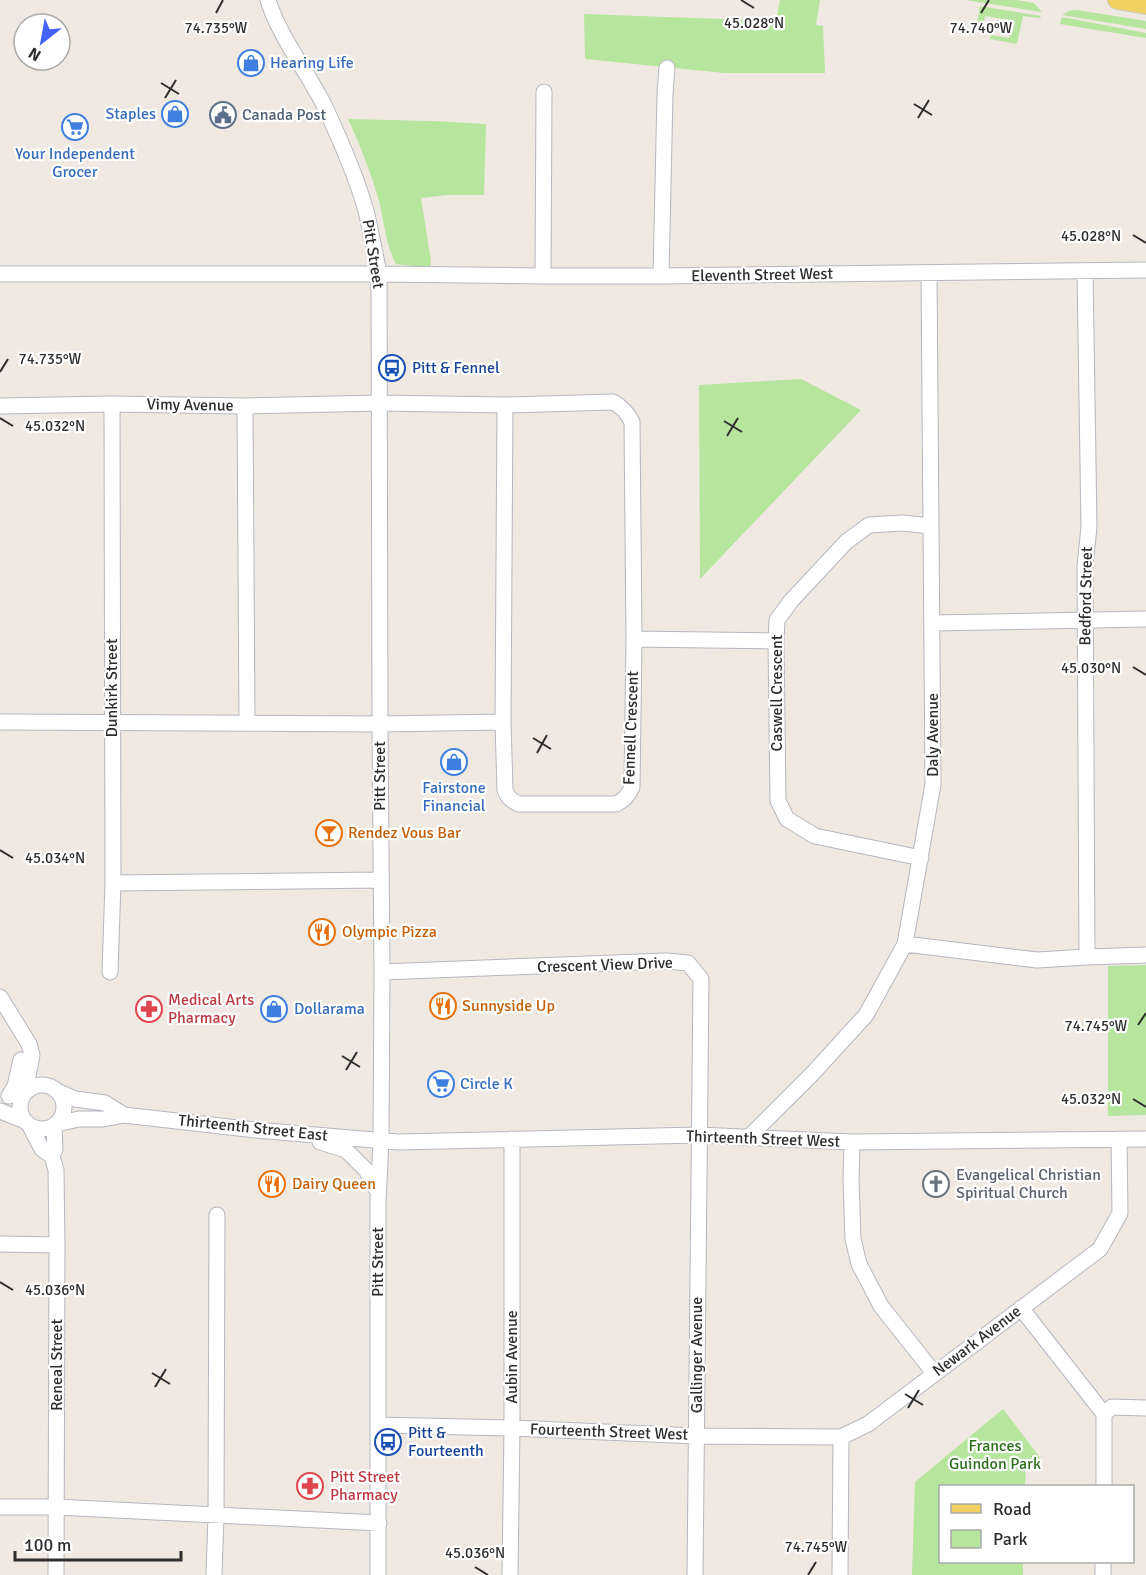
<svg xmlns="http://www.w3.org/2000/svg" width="1146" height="1575" font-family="Signika,sans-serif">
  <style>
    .green { fill: #b6e59e }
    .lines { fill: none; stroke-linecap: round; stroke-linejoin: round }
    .minor-casing { stroke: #b4b7c1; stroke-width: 17 }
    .major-casing { stroke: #c9c9c9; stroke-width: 20 }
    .minor { stroke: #fff; stroke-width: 15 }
    .major { stroke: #f2d163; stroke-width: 18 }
    .ticks { fill: none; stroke: #2e2e2e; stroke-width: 2 }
    .labels { text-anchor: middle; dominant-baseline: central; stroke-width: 4.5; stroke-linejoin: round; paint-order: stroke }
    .shop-label { font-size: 16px; fill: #366cbe; stroke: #fff; text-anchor: start }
    .service-label { font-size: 16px; fill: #4e5e75; stroke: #fff; text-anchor: start }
    .street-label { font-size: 16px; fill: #2e2e2e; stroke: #fff }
    .transit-label { font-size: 16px; fill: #164399; stroke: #fff; text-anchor: start }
    .food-label { font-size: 16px; fill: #c56008; stroke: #fff; text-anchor: start }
    .health-label { font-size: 16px; fill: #be3a42; stroke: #fff; text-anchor: start }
    .worship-label { font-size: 16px; fill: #5b616d; stroke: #fff; text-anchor: start }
    .park-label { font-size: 16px; fill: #2c6e1b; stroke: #fff }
    .ticks-label { font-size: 15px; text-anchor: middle; fill: #2e2e2e; stroke: #fff; stroke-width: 4.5; stroke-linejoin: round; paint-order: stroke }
  </style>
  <rect width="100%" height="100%" fill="#efe9e1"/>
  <path class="green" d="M 780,0 L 820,0 L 816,25 L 823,26 L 825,73 L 724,73 L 585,59 L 584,14 L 776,21 Z
    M 966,0 L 1017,0 L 1034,3 L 1042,12 Z
    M 980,6 L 1041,16 L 1040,18 L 1023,16 L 1018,39 L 1016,44 L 990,39 L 991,35 L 1009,38 L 1010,31 L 1013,31 L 1015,21 L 985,16 L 983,26 L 977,25 Z
    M 1077,10 L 1146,21 L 1146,29 L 1062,15 L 1069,11 Z
    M 1062,17 L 1146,33 L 1146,38 L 1060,24 Z
    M 348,119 L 432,121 L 486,124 L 484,195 L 448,195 L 421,198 L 431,261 L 430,268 L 396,264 C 386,245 384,222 379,201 C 371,173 360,145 348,119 Z
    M 801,379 L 861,410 L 700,579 L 699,385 Z
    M 1146,965 L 1146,1115 L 1108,1116 L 1108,966 Z
    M 1003,1409 L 1041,1459 L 1026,1461 L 1025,1486 L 940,1486 L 940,1562 L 1023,1562 L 1023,1575 L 912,1575 L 915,1482 Z"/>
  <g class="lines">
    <defs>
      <path id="minor" d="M 268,0 C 279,36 307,71 324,105 C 340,139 356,175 366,211 C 371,232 375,253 379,274 L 380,724 L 382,972 L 381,1141 L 378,1202 L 378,1575
        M 1085,271 L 1089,527 L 1085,566 L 1087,957
        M 0,274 L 379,274 L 543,276 L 661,276 L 1146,270
        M 543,276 L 544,92
        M 661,276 L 665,94 L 667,68
        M 0,406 L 112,404 L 245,406 L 380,403 L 505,405 L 613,402 C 622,407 627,412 632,422 L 634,639 L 632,787 C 628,796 624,800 616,804 L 519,804 C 512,801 508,798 505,790 L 503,722 L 505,405
        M 245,406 L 247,723
        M 933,623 L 1146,619
        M 634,639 L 776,641
        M 0,722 L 380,724 L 503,722
        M 921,858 L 815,836 L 787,819 L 778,801 L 776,641 L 777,620 L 791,601 L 846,542 L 869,525 L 902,523 L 931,526
        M 113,883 L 381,880
        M 905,944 L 1037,960 L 1087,957 L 1146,955
        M 110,972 L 113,883 L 112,404
        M 382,972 L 666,961 L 688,963 L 701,979 L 695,1575
        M 0,997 L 29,1044 L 32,1055 L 25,1092
        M20 1107a22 22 0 1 1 44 0a22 22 0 1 1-44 0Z
        M 57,1091 L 75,1099 L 105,1103 L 124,1115
        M 9,1096 L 15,1086 L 21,1060
        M 0,1111 L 23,1120
        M 56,1124 L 79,1119 L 103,1119 L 124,1115 L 256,1130 L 398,1142 L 698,1135 L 852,1142 L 1146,1139
        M 30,1126 L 42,1149 L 52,1156
        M 54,1126 L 55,1149 L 52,1156 L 56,1170 L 57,1245 L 56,1575
        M 748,1138 L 813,1073 L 866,1015 L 905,944 L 933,784 L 929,273
        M 320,1142 L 346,1150 L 366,1170 L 378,1192
        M 852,1142 L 851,1178 L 853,1239 L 859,1264 L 881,1306 L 934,1373
        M 0,1244 L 57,1245
        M 1021,1308 L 1104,1414 L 1104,1486
        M 1104,1414 L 1112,1407 L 1146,1408
        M 378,1425 L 512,1428 L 696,1436 L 841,1437
        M 0,1507 L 56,1507 L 379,1523
        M 214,1575 L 216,1516 L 217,1215
        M 510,1575 L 512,1428 L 512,1139
        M 840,1575 L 841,1437 L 868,1424 L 1100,1249 L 1120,1213 L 1119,1139
        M 1103,1575 L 1103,1562"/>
      <path id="major" d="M 1117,0 L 1146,5"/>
    </defs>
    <use href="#minor" class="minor-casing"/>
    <use href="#major" class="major-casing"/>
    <use href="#minor" class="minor"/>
    <use href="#major" class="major"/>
  </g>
  <path class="ticks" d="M 741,0 L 754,8M 216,13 L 223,0M 981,13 L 989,0M 161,83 L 179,94M 165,98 L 176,80M 914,104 L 932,115M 918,118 L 929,100M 1133,235 L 1146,243M 0,372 L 8,359M 0,418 L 13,426M 724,421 L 742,432M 727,436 L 738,418M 1133,667 L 1146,675M 533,738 L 551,749M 537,753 L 547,735M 0,850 L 13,858M 1138,1025 L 1146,1013M 342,1056 L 360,1067M 346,1070 L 357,1052M 1133,1099 L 1146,1107M 0,1282 L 13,1290M 152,1373 L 170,1384M 155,1387 L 166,1369M 905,1394 L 923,1405M 908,1408 L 919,1390M 475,1567 L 488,1575M 808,1575 L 816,1562"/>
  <defs>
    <symbol id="shop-ring" viewBox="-11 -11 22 22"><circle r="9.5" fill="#fff" stroke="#3f7fe0" stroke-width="1.5"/><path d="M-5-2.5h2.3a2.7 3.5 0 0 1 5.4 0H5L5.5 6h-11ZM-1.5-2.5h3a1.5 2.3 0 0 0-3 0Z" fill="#3f7fe0"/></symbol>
    <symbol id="civic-ring" viewBox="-11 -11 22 22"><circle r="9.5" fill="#fff" stroke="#5c6f8a" stroke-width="1.5"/><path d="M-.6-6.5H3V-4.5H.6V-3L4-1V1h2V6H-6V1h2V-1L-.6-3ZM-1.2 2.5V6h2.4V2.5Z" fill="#5c6f8a"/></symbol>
    <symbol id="supermarket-ring" viewBox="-11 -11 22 22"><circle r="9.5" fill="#fff" stroke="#3f7fe0" stroke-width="1.5"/><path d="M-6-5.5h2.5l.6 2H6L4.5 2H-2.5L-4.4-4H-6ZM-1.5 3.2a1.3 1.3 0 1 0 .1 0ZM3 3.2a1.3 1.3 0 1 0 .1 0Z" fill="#3f7fe0"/></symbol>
    <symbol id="bus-ring" viewBox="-11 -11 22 22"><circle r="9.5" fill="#fff" stroke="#1a4fb4" stroke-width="1.5"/><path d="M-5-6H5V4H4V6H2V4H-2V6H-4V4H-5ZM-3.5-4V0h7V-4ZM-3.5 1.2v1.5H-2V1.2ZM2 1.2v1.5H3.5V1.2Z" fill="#1a4fb4"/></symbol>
    <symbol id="bar-ring" viewBox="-11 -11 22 22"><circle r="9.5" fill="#fff" stroke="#e8710a" stroke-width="1.5"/><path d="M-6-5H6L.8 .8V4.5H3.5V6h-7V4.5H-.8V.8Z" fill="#e8710a"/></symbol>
    <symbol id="restaurant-ring" viewBox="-11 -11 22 22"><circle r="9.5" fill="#fff" stroke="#e8710a" stroke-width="1.5"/><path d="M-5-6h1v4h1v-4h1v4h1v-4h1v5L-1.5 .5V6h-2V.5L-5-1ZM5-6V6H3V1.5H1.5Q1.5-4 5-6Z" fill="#e8710a"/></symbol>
    <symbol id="pharmacy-ring" viewBox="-11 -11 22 22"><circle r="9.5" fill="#fff" stroke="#e0444e" stroke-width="1.5"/><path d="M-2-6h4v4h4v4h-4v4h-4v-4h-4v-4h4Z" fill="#e0444e"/></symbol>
    <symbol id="church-ring" viewBox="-11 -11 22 22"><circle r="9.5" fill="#fff" stroke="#6b7280" stroke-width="1.5"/><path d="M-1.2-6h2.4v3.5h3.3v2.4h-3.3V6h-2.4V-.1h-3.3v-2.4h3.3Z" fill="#6b7280"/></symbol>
  </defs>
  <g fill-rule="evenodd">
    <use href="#shop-ring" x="236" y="48" width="30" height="30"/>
    <use href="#shop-ring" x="160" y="99" width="30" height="30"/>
    <use href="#civic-ring" x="208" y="100" width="30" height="30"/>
    <use href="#supermarket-ring" x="60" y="112" width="30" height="30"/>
    <use href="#bus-ring" x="377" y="353" width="30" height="30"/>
    <use href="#shop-ring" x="439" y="747" width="30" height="30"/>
    <use href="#bar-ring" x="314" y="818" width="30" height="30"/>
    <use href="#restaurant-ring" x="307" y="917" width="30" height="30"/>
    <use href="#restaurant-ring" x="428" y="991" width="30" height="30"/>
    <use href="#pharmacy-ring" x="134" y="994" width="30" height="30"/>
    <use href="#shop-ring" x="259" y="994" width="30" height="30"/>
    <use href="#supermarket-ring" x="426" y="1069" width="30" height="30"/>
    <use href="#restaurant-ring" x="257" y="1169" width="30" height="30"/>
    <use href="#church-ring" x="921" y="1169" width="30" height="30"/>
    <use href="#bus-ring" x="373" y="1427" width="30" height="30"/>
    <use href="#pharmacy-ring" x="295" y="1471" width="30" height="30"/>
  </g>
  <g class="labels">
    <g class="shop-label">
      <text x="270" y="63">Hearing Life</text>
      <text x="156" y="114" text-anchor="end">Staples</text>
      <text x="75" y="154" text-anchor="middle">Your Independent<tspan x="75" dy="18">Grocer</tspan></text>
      <text x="454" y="788" text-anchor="middle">Fairstone<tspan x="454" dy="18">Financial</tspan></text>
      <text x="294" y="1009">Dollarama</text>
      <text x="460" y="1084">Circle K</text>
    </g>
    <g class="service-label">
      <text x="242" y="115">Canada Post</text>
    </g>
    <g class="street-label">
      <text transform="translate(373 254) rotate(81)">Pitt Street</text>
      <text transform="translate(762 275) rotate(-1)">Eleventh Street West</text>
      <text transform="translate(190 405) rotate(1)">Vimy Avenue</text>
      <text transform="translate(1086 596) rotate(-89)">Bedford Street</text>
      <text transform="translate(112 688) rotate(-90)">Dunkirk Street</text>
      <text transform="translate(777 693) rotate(-90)">Caswell Crescent</text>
      <text transform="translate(631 728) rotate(-88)">Fennell Crescent</text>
      <text transform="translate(933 735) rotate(-90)">Daly Avenue</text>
      <text transform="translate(380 776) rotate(-90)">Pitt Street</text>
      <text transform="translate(605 965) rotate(-2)">Crescent View Drive</text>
      <text transform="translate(253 1128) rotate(6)">Thirteenth Street East</text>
      <text transform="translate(763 1139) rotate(2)">Thirteenth Street West</text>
      <text transform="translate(378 1262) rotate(-90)">Pitt Street</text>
      <text transform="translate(977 1341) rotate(-37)">Newark Avenue</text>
      <text transform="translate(697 1355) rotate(-90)">Gallinger Avenue</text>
      <text transform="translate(512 1357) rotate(-90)">Aubin Avenue</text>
      <text transform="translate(57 1365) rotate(-90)">Reneal Street</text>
      <text transform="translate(609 1432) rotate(2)">Fourteenth Street West</text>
    </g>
    <g class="transit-label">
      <text x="412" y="368">Pitt &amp; Fennel</text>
      <text x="408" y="1433">Pitt &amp;<tspan x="408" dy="18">Fourteenth</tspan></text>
    </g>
    <g class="food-label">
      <text x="348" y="833">Rendez Vous Bar</text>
      <text x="342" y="932">Olympic Pizza</text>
      <text x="462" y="1006">Sunnyside Up</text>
      <text x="292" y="1184">Dairy Queen</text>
    </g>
    <g class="health-label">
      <text x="168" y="1000">Medical Arts<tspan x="168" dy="18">Pharmacy</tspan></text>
      <text x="330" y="1477">Pitt Street<tspan x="330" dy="18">Pharmacy</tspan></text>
    </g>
    <g class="worship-label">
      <text x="956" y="1175">Evangelical Christian<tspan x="956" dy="18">Spiritual Church</tspan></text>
    </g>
    <g class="park-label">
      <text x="995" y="1446">Frances<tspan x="995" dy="18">Guindon Park</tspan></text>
    </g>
  </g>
  <g class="ticks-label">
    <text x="754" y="28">45.028°N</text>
    <text x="981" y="33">74.740°W</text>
    <text x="216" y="33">74.735°W</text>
    <text x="1091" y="241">45.028°N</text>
    <text x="50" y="364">74.735°W</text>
    <text x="55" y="431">45.032°N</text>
    <text x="1091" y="673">45.030°N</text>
    <text x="55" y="863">45.034°N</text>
    <text x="1096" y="1031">74.745°W</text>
    <text x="1091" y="1104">45.032°N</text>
    <text x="55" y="1295">45.036°N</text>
    <text x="816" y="1552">74.745°W</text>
    <text x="475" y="1558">45.036°N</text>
  </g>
  <rect x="939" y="1485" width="195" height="78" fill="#ffffff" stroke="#ababab" stroke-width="1.5"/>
  <rect x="951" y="1504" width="30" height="9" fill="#f2d163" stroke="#ababab" stroke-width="1.5"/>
  <text x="993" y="1515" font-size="18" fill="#2e2e2e">Road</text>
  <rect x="951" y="1530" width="30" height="18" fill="#b6e59e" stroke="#ababab" stroke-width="1.5"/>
  <text x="993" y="1545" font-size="18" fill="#2e2e2e">Park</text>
  <g transform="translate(42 42) rotate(211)"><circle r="28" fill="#ffffff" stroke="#ababab" stroke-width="1.5"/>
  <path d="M0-4.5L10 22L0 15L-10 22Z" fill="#4264fb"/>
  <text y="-9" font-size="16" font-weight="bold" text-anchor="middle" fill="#2e2e2e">N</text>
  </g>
  <path d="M15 1551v9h166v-9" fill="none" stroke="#2e2e2e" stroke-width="3"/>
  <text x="24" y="1551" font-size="18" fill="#2e2e2e" stroke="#ffffff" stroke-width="4.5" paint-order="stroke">100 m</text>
</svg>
